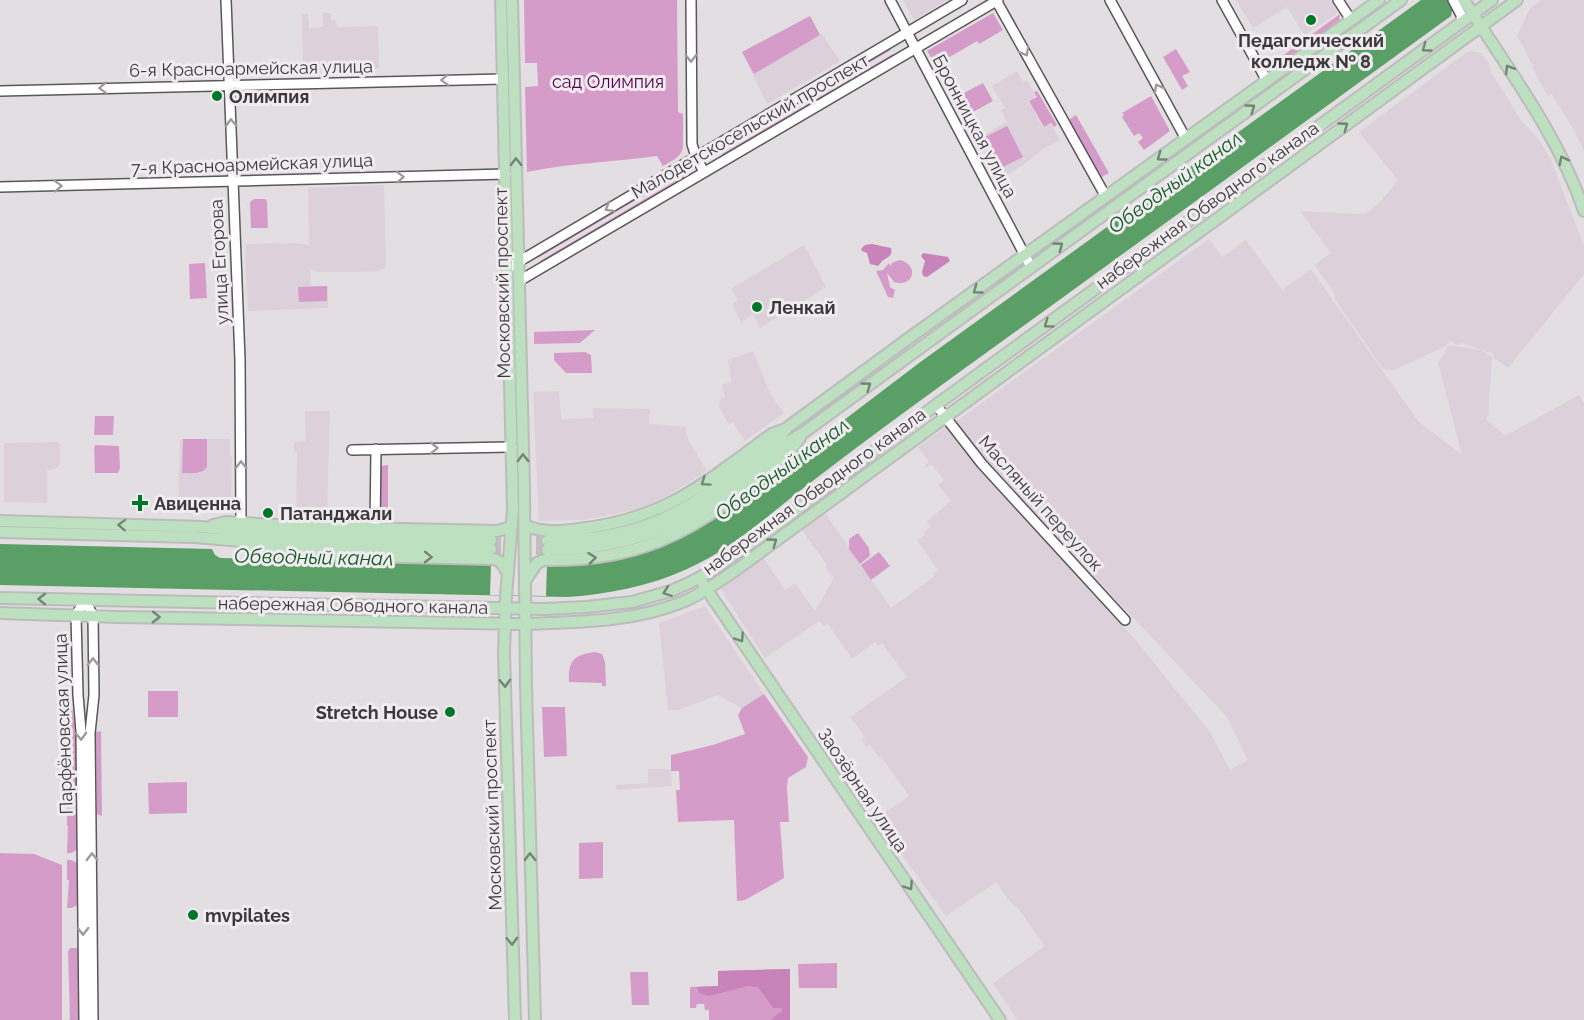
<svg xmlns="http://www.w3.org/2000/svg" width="1584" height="1020" font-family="Raleway,sans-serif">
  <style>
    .built { fill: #dcd1da }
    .green { fill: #d69cc9 }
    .forest { fill: #c883ba }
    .water { fill: #5a9f65 }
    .pier { fill: #e3dee1 }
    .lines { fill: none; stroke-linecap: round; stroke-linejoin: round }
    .major-tunnel { stroke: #c1bdc0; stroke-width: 10; stroke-dasharray: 10 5; stroke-linecap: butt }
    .minor-casing { stroke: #5a575a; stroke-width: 12 }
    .major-casing { stroke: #bcbcbc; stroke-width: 14 }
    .minor { stroke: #fff; stroke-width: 9 }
    .major { stroke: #bde0c1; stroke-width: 10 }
    .oneway { stroke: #768477 }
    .oneway2 { stroke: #9d9c9d }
    .poi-dot { fill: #00762b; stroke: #f0ebef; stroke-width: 2 }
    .labels { text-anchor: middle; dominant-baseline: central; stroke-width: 6; stroke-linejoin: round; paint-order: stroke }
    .poi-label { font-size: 18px; font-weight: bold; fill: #3b393b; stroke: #f0ebef; text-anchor: start }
    .street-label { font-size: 18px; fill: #3b393b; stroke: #f0ebef }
    .park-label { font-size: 18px; fill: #58004e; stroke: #f0ebef }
    .water-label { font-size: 20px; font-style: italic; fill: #0c5a23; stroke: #f0ebef }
  </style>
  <rect width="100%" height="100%" fill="#e3dee1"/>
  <path class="built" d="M 903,0 L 948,0 L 914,20 Z
    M 1236,0 L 1330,0 L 1337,11 L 1337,14 L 1304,35 L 1287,7 L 1253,28 Z
    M 1541,0 L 1584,0 L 1584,151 L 1575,132 L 1555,99 L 1552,94 L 1548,96 L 1532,67 L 1533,66 L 1526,54 L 1527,53 L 1517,36 L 1530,8 Z
    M 323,13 L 331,13 L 331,20 L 336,20 L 337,27 L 378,26 L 379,68 L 303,70 L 302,14 L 308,14 L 309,28 L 323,27 Z
    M 810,16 L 820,35 L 822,34 L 840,61 L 767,104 L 742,52 Z
    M 1470,51 L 1481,53 L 1488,62 L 1490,70 L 1520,119 L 1540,141 L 1551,160 L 1584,246 L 1584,274 L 1508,368 L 1493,357 L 1494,354 L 1463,343 L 1458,345 L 1449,340 L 1446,346 L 1394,370 L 1383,369 L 1335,299 L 1334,292 L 1314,265 L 1331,253 L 1300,211 L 1363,214 L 1369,212 L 1381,201 L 1398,180 L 1359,132 L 1464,54 Z
    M 1017,71 L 1023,82 L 1027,80 L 1036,96 L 1028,101 L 1043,128 L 1051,124 L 1060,140 L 1040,151 L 1031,159 L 998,182 L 977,139 L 1007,122 L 1001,110 L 1005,108 L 992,86 Z
    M 384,185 L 386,265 L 385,268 L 379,271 L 356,272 L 318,272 L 310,270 L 311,286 L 328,286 L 328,308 L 248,311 L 245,244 L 294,243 L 309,245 L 308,188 Z
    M 1209,239 L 1222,257 L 1246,240 L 1282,290 L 1311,269 L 1418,421 L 1462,455 L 1438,363 L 1449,345 L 1481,350 L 1492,357 L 1488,416 L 1486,419 L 1505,436 L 1579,395 L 1584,403 L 1584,1020 L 1017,1020 L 993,983 L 1045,946 L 1022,914 L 1016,906 L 1014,907 L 996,882 L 946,916 L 876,819 L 909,796 L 882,758 L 877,755 L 870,745 L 866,747 L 862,740 L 865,737 L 850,717 L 907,677 L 882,643 L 878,646 L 875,642 L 852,659 L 828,624 L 824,626 L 819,621 L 765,658 L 720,588 L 762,556 L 785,590 L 795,583 L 815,611 L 834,578 L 825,567 L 827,565 L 801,529 L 825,513 L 891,608 L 935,576 L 934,573 L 938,570 L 917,540 L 925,535 L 924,532 L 931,527 L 927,521 L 951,501 L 938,485 L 944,480 L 931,464 L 926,468 L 924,466 L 929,462 L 918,447 L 947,426 L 1107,607 L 1137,642 L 1210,732 L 1230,770 L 1248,760 L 1227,717 L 999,476 L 956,428 L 954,423 Z
    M 804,245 L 826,287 L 760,328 L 753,314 L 741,322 L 732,304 L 738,300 L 731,289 Z
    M 753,351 L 771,395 L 784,413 L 745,441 L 733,422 L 729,424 L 719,407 L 721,398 L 725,397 L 722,384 L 732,383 L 728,360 Z
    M 559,391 L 561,419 L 593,418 L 593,408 L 650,409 L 649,424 L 686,427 L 686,434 L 690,443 L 707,471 L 667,496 L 648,505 L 629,511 L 583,520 L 539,521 L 533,392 Z
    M 305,411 L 330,411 L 327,517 L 296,516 L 297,452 L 294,452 L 294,442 L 306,441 Z
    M 180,439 L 230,439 L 230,456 L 232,456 L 231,507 L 178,506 Z
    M 58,442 L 60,445 L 60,464 L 57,468 L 47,471 L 47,503 L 4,502 L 4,443 Z
    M 705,606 L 764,694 L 742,708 L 718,695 L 678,710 L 668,710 L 659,623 Z
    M 648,769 L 670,769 L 671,771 L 672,786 L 615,790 L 617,785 L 648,783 Z"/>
  <path class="green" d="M 524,0 L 677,0 L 678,112 L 683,114 L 683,147 C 682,157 671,161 663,166 L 657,156 C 614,162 570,163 527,172 L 525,87 L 538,86 L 537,63 L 525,63 Z
    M 993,13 L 1003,30 L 979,44 L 977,41 L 936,65 L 927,51 Z
    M 1340,14 L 1339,21 L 1273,69 L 1266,68 Z
    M 810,16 L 820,35 L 754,74 L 742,52 Z
    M 889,48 L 891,50 L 720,150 L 719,148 Z
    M 1176,49 L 1190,72 L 1182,76 L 1188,86 L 1182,90 L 1163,57 Z
    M 893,54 L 894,57 L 724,156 L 722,154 Z
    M 983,83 L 993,101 L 964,117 L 954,98 Z
    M 1037,91 L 1057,125 L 1054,127 L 1051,123 L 1044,127 L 1029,101 L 1037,97 L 1034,92 Z
    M 1151,96 L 1170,131 L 1144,150 L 1138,142 L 1143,138 L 1139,133 L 1134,136 L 1122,117 L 1124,115 L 1122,113 Z
    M 1076,115 L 1109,173 L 1100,178 L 1068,120 Z
    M 1007,126 L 1023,157 L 1001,168 L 985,137 Z
    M 681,171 L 682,173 L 538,258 L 537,256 Z
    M 684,176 L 686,178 L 542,263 L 540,261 Z
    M 254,199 L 265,199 L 267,201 L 268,228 L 251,228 L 250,202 Z
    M 899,260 C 920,264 914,288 894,282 L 887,273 L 890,287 L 895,290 L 893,298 L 888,297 L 876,271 L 883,270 L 889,263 L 890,266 L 892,263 Z
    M 205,263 L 207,298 L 190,299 L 189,264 Z
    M 327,286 L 327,301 L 299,302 L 298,287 Z
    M 595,330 L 580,343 L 534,344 L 534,332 Z
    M 585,352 L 591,355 L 592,373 L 566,373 L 554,360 L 554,353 Z
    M 95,416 L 114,416 L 113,435 L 94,435 Z
    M 183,439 L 207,439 L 207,467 C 201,475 191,473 182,473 Z
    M 95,445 L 119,446 L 120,468 L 118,473 L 95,473 L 94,448 Z
    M 388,465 L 388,514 L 381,514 L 381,466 Z
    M 858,533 L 869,548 L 870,556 L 860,564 L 849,549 L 849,539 Z
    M 879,552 L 890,566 L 871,580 L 861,565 Z
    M 595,652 L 602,654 L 605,662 L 606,686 L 602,686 L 602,683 L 569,682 C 568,660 574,655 595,652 Z
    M 148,691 L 178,691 L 178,717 L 148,717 Z
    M 764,694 L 808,757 L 806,767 L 788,778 L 787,787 L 789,822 L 780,822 L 784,878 L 745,900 L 737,901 L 734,820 L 678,822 L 676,790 L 680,790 L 679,771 L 671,771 L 671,755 L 713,745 L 745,734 L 738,715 L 742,708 Z
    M 65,696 L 70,696 L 76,731 L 77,797 L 66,800 L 67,768 L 66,768 L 66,733 L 67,732 L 67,724 L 66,724 Z
    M 542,707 L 565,707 L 567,756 L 544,757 Z
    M 101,731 L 102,816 L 97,814 L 96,732 Z
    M 187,782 L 187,813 L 149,814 L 148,783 Z
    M 67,807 L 77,810 L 77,850 L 71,853 L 67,853 L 68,826 L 67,826 Z
    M 603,842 L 603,878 L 579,879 L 579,843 Z
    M 0,853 L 34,854 L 62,865 L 62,1020 L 0,1020 Z
    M 67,860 L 71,860 L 77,863 L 78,905 L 71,908 L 67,908 L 69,880 L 67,880 Z
    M 70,948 L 78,948 L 79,1020 L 69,1020 L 70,1017 L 68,952 Z
    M 837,963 L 837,988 L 799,988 L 798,964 Z
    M 790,969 L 790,1020 L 709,1020 L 709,1010 L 705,1010 L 704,1004 L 697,1004 L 696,1008 L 690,1008 L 690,987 L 718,986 L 718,971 Z
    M 648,972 L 649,1005 L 632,1005 L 630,972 Z"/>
  <path class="forest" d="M 872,244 L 891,248 C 893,256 888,257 882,261 C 881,262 880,264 878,266 L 870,264 L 867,253 L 862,251 L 861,249 L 865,245 Z
    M 923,253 L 948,257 L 950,261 L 927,277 L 923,276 L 922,272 L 925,261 L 921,256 Z
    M 790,969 L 790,1020 L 771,1020 L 777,1014 L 782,1012 L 782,1008 L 773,1008 L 758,987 L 748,986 L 709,996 L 699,993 L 697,987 L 718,986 L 718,971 Z"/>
  <path class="water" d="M 1421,0 L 1467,0 L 1452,11 L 1451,16 C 1273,145 1095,274 917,403 C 877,432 837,462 797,493 C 762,521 728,551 687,569 C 650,586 609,594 568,597 L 0,585 L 0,544 L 212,549 L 215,555 L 220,558 L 561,566 C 618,564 671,547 718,516 L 919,363 Z"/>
  <path class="pier" d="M 491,564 L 547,565 L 546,596 L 490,595 Z"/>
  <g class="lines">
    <path class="major-tunnel" d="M 491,540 L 547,541
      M 491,549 L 547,550"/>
    <defs>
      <path id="minor" d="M 226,0 L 240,360 L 241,523
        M 691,0 L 692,144 L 696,157 L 704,172
        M 890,0 L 1031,267
        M 996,0 L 1106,197
        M 1110,0 L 1186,139
        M 1222,0 L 1267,81
        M 1338,0 L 1351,20
        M 1453,0 L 1461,15 L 1462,22
        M 0,91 L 503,79
        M 0,187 L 506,174
        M 508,268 L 962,0
        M 519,281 L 998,0
        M 936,405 L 982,464 L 1125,620
        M 352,450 L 512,447
        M 375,529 L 376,449
        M 85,600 L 93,616 L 94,695 L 90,733 L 93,1020
        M 84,1020 L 81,731 L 78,695 L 76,615 L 85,600"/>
      <path id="major" d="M 501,0 L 513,509 L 506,596 L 504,653 L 515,1020
        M 512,0 L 524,489 L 526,686 L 535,1020
        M 1464,0 C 1507,68 1558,134 1584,211
        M 0,521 L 202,527 L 269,534 L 314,537 L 491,540
        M 213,525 L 226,522 L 311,527 L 497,531 L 512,527
        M 524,525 C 541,533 561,532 579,529 C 613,525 646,516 676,500 C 710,482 741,456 772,434 L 785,429
        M 0,532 L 194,537 L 278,544 L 315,545 L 491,549
        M 547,541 C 594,540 639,533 680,510 C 715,491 746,464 777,440 L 788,427 L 905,341 L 1379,0
        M 251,547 L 272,552 L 314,555 L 494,559 L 501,562 L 508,574
        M 547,550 C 600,550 652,539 697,511 C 730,490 759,465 790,441 L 803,433 L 1106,213 L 1401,0
        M 525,581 L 537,563 L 544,560 C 632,562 691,535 757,479 C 772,466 789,454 800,438
        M 703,584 L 1000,1020
        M 0,598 L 545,609 L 586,607 L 632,602 L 671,591 L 691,582 L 709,572 L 767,532 L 936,405 L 1492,0
        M 0,613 L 118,617 L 525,624 C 579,622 635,622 685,601 C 705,592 723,579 740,567 L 1517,0"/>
    </defs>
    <use href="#minor" class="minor-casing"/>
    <use href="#major" class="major-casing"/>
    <use href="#minor" class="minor"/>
    <use href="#major" class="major"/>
  </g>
  <defs><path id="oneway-chevron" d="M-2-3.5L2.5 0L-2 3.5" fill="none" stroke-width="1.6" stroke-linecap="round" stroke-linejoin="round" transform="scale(1.5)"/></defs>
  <g class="oneway">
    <use href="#oneway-chevron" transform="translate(1426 48) rotate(144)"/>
    <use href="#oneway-chevron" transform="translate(1509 69) rotate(-121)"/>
    <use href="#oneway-chevron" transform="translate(1251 108) rotate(-36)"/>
    <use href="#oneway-chevron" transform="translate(1344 126) rotate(-36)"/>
    <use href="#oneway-chevron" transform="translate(1161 157) rotate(144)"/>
    <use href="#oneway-chevron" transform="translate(1563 160) rotate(-117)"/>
    <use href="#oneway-chevron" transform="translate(516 162) rotate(-91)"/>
    <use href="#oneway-chevron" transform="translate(1059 246) rotate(-36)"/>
    <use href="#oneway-chevron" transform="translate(977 290) rotate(144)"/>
    <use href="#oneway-chevron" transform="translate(1048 324) rotate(144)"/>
    <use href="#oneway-chevron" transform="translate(867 386) rotate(-36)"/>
    <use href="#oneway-chevron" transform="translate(523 458) rotate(-91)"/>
    <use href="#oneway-chevron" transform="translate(705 482) rotate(145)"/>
    <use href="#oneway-chevron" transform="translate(122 525) rotate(-178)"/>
    <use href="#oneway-chevron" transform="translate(773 542) rotate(-36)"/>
    <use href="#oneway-chevron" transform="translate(428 557) rotate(1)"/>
    <use href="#oneway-chevron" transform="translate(592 558) rotate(-7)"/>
    <use href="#oneway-chevron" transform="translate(667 592) rotate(161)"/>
    <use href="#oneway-chevron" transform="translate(42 599) rotate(-179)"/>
    <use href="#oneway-chevron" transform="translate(156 617) rotate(1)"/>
    <use href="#oneway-chevron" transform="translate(740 638) rotate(56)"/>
    <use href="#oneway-chevron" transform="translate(505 683) rotate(88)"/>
    <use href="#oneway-chevron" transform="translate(530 857) rotate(-91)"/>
    <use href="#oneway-chevron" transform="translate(909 886) rotate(56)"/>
    <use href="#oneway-chevron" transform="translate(512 941) rotate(88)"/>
  </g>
  <g class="oneway2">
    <use href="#oneway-chevron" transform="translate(1025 52) rotate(61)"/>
    <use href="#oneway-chevron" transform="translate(691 58) rotate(90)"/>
    <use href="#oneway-chevron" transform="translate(445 80) rotate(178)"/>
    <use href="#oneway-chevron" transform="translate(103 88) rotate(178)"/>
    <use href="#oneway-chevron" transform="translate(1158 88) rotate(-119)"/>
    <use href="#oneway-chevron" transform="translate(231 123) rotate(-92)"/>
    <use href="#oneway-chevron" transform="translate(400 177) rotate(-2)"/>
    <use href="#oneway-chevron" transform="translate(58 186) rotate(-2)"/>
    <use href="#oneway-chevron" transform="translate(609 208) rotate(149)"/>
    <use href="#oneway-chevron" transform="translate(434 448) rotate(-1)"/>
    <use href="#oneway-chevron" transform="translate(241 465) rotate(-90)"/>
    <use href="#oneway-chevron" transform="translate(93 662) rotate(-91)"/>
    <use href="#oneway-chevron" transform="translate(81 736) rotate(88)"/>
    <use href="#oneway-chevron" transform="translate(92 857) rotate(-91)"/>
    <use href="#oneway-chevron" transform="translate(83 931) rotate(90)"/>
  </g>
  <g class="poi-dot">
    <circle cx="1311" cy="20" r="6"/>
    <circle cx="217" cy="96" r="6"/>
    <circle cx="757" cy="307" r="6"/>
    <path d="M137 494h6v6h6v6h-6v6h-6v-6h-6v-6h6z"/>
    <circle cx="268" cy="513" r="6"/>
    <circle cx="450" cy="712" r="6"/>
    <circle cx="193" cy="915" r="6"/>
  </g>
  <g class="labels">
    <g class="poi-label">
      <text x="1311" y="40" text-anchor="middle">Педагогический<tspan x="1311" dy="21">колледж № 8</tspan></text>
      <text x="229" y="96">Олимпия</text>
      <text x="769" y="307">Ленкай</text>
      <text x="154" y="503">Авиценна</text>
      <text x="280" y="513">Патанджали</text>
      <text x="438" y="712" text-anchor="end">Stretch House</text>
      <text x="205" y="915">mvpilates</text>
    </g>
    <g class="street-label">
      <text transform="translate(251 68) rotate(-1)">6-я Красноармейская улица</text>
      <text transform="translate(750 126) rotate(-30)">Малодетскосельский проспект</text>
      <text transform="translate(975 126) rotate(62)">Бронницкая улица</text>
      <text transform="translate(252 164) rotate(-2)">7-я Красноармейская улица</text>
      <text transform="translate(1207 205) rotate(-36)">набережная Обводного канала</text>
      <text transform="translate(219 262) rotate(-93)">улица Егорова</text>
      <text transform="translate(502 283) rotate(-91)">Московский проспект</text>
      <text transform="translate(814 491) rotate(-36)">набережная Обводного канала</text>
      <text transform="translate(1041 503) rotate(48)">Масляный переулок</text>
      <text transform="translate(353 605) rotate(1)">набережная Обводного канала</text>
      <text transform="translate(63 724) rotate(-92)">Парфёновская улица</text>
      <text transform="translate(863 790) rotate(56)">Заозёрная улица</text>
      <text transform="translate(492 815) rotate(-92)">Московский проспект</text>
    </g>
    <g class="park-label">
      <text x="608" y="81">сад Олимпия</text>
    </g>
    <g class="water-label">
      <text transform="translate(1175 182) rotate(-36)">Обводный канал</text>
      <text transform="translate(782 469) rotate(-36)">Обводный канал</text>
      <text transform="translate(314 557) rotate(1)">Обводный канал</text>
    </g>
  </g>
</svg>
